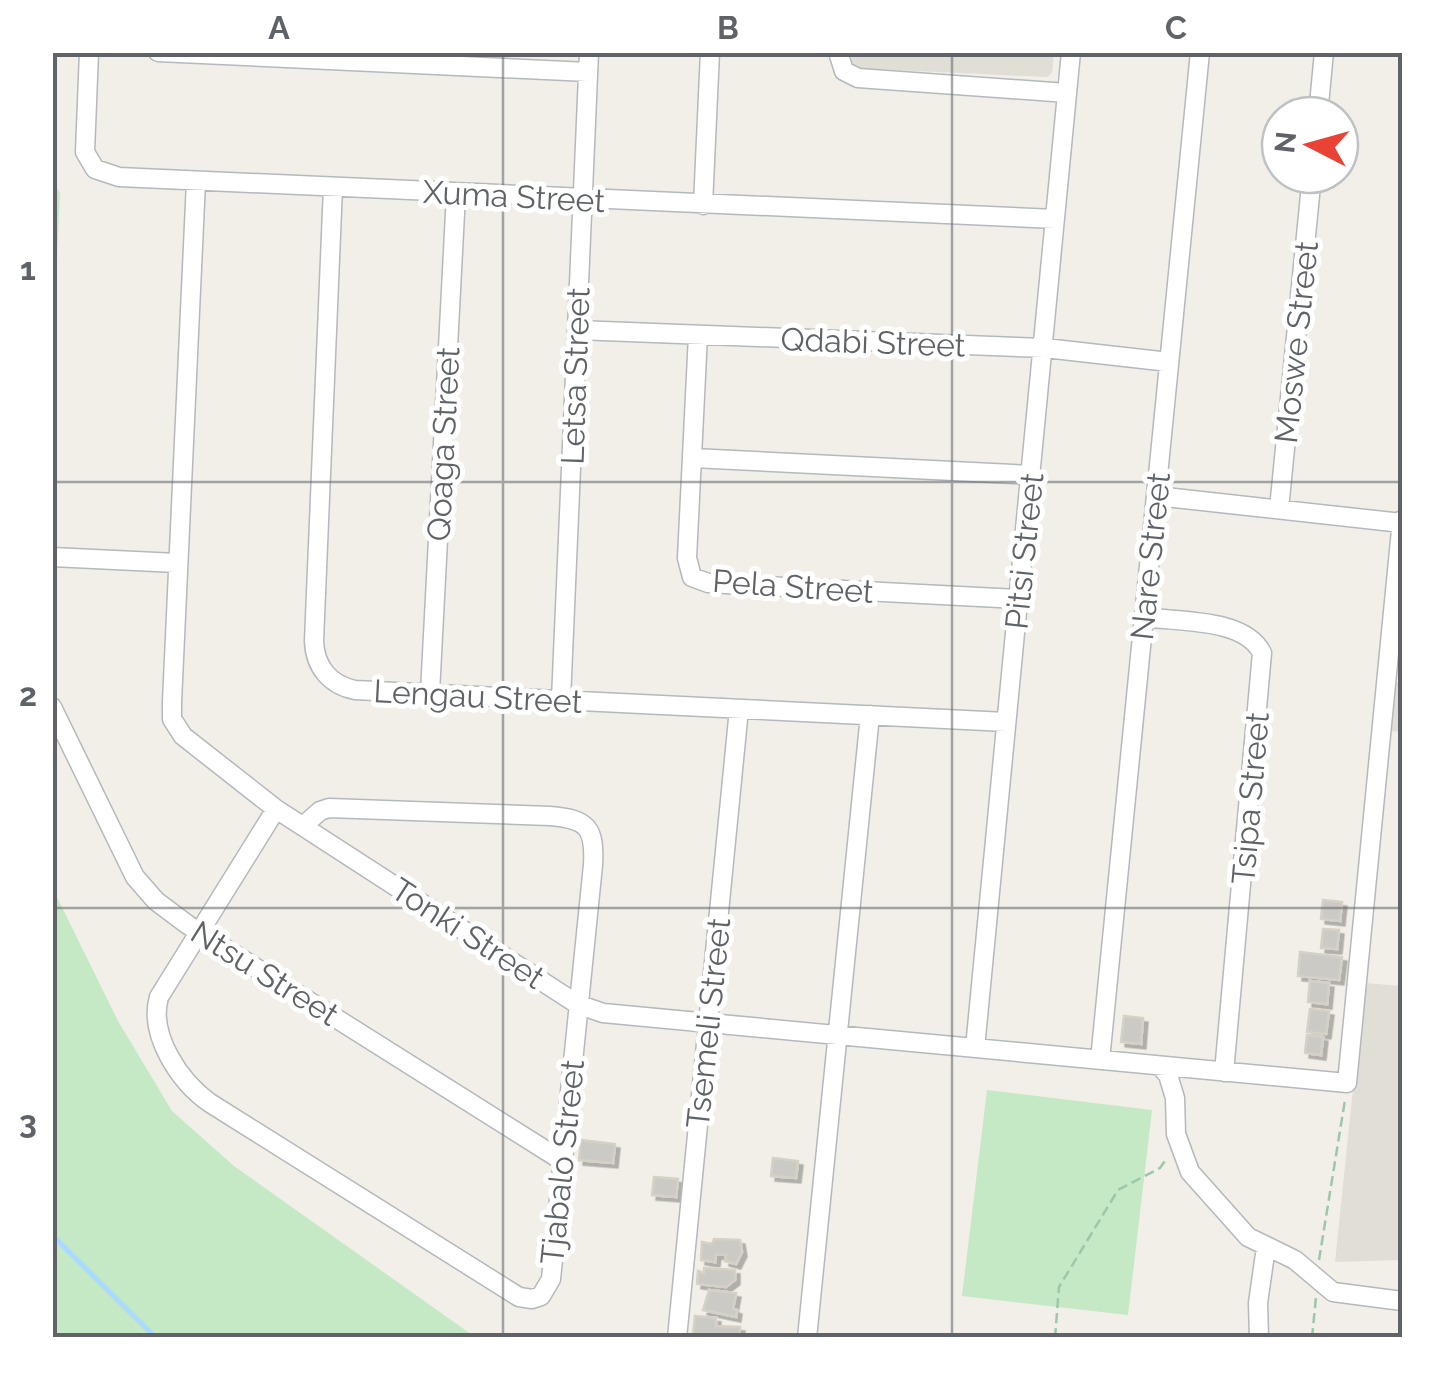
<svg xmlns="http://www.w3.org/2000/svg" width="1455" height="1390" font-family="Raleway,sans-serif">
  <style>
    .education { fill: #e1ded6 }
    .green { fill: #c5e8c5 }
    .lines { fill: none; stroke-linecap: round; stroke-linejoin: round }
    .stream { stroke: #aadaff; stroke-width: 5 }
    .building { fill: #cccac5; stroke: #d6d1c6; stroke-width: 2.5; filter: url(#shadow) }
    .minor-casing { stroke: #b5b8bc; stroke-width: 21 }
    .path { stroke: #9cc7a9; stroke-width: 2.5; stroke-dasharray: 10 5; stroke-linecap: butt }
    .minor { stroke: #fff; stroke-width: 18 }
    .grid { fill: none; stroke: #5f6368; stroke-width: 2.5; stroke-opacity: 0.55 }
    .labels { text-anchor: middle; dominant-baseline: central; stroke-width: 10; stroke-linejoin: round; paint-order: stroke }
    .street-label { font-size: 32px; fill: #5f6368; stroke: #fff }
    .neatline { fill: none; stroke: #5f6368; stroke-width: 4 }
    .grid-label { font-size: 32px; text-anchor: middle; font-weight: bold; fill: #5f6368 }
  </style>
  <defs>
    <filter id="shadow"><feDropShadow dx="4.5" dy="4.5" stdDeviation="0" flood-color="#0004"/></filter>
  </defs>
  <rect width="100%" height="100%" fill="#f1efe8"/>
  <path class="education" d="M 852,53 L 1054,53 L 1052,73 L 1047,77 L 851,68 Z
    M 1392,683 L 1402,683 L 1402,732 L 1389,731 Z
    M 1364,983 L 1402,986 L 1402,1260 L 1335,1262 Z"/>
  <path class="green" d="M 53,182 L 60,193 L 53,344 Z
    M 52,887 L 118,1021 L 172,1111 L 234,1166 L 475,1337 L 53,1337 Z
    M 987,1090 L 1152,1110 L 1128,1315 L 962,1296 Z"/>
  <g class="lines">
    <path class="stream" d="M 52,1235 L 156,1338"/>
  </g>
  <path class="building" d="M 1323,900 L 1342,902 L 1340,921 L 1321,919 Z
    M 1323,929 L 1339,930 L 1337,949 L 1321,948 Z
    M 1300,952 L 1342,957 L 1339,980 L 1298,976 Z
    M 1310,981 L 1329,983 L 1327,1004 L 1308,1002 Z
    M 1310,1009 L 1329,1011 L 1326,1034 L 1307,1032 Z
    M 1124,1016 L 1143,1018 L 1141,1044 L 1121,1042 Z
    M 1307,1035 L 1323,1037 L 1321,1055 L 1305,1053 Z
    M 581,1140 L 615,1144 L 613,1163 L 579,1160 Z
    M 773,1158 L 798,1161 L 796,1178 L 771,1176 Z
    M 654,1177 L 678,1179 L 676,1197 L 652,1195 Z
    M 714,1239 L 740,1240 L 742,1252 L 736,1264 L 725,1261 L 726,1255 L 716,1254 L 715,1262 L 701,1260 L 702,1242 L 712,1244 Z
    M 704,1268 L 735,1270 L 735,1280 L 726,1287 L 697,1284 L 698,1271 L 704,1273 Z
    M 709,1290 L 736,1293 L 733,1309 L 737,1310 L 736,1317 L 703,1310 Z
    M 695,1316 L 716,1318 L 716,1326 L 740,1327 L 739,1338 L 693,1335 Z"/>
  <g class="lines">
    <defs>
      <path id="minor" d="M 89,52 L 85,152 L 95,169 L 119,177 L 1055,219
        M 158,52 L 588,72
        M 838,52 L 844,71 L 858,78 L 1067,93
        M 1318,115 L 1324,52
        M 196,181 L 172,702 L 172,719 L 183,736 L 276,809 L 577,1004 L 603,1013 L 1347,1083 L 1402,520
        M 333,187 L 314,641 C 315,667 330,685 355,690 L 1006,722
        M 703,205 L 710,52
        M 577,330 L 1045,348 L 1169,362
        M 698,335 L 687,558 L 692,577 L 708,583 L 1019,599
        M 693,458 L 1031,475
        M 1156,496 L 1402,523
        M 1279,509 L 1312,175
        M 52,557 L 177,563
        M 1144,617 C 1179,622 1245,618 1262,653 L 1224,1072
        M 430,693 L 456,194
        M 561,700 L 589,52
        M 52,707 L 135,877 L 156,901 L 188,925 L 561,1160
        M 276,809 L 159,997 C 148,1035 180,1082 210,1103 L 519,1297 L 532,1299 L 541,1296 L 551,1279 L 593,865 C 595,828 588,819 550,816 L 329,808 L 320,811 L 303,826
        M 975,1048 L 1071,52
        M 1100,1060 L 1200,52
        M 1160,1066 L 1168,1075 L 1175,1098 L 1176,1134 L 1190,1172 L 1248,1237 L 1295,1260 L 1333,1292 L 1402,1301
        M 677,1338 L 739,709
        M 807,1338 L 870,715
        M 1259,1338 L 1258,1303 L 1266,1247"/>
    </defs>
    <use href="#minor" class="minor-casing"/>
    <path class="path" d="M 1319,1260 L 1345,1100
      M 1055,1338 L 1059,1287 L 1118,1190 L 1160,1168 L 1167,1158
      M 1312,1338 L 1316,1297"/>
    <use href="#minor" class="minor"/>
  </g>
  <path class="grid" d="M 503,52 L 503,1338M 952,52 L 952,1338M 52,482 L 1402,482M 52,908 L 1402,908"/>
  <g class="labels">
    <g class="street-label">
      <text transform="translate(514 196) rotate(3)">Xuma Street</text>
      <text transform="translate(873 342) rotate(2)">Qdabi Street</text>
      <text transform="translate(1296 342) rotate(-84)">Moswe Street</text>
      <text transform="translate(575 376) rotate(-88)">Letsa Street</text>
      <text transform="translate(443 444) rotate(-87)">Qoaga Street</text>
      <text transform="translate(1024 551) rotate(-84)">Pitsi Street</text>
      <text transform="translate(1150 556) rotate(-84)">Nare Street</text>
      <text transform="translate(793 586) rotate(4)">Pela Street</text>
      <text transform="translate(478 696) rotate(3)">Lengau Street</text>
      <text transform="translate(1250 798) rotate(-85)">Tsipa Street</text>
      <text transform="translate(468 933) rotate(33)">Tonki Street</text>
      <text transform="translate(265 973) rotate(32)">Ntsu Street</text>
      <text transform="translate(708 1023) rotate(-84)">Tsemeli Street</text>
      <text transform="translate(562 1162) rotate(-84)">Tjabalo Street</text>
    </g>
  </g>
  <rect width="1455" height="1390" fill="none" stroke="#ffffff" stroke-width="110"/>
  <g transform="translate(1310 145) rotate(276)"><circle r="48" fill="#ffffff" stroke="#bfc1c3" stroke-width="2.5"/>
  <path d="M0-8L18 38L0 25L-18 38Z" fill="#ea4335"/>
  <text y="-15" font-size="28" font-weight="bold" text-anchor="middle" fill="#5f6368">N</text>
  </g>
  <rect x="55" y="55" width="1345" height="1280" class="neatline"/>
  <g class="grid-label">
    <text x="279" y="39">A</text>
    <text x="728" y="39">B</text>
    <text x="1176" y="39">C</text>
    <text x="28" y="280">1</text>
    <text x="28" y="706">2</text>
    <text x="28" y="1133">3</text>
  </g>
</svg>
